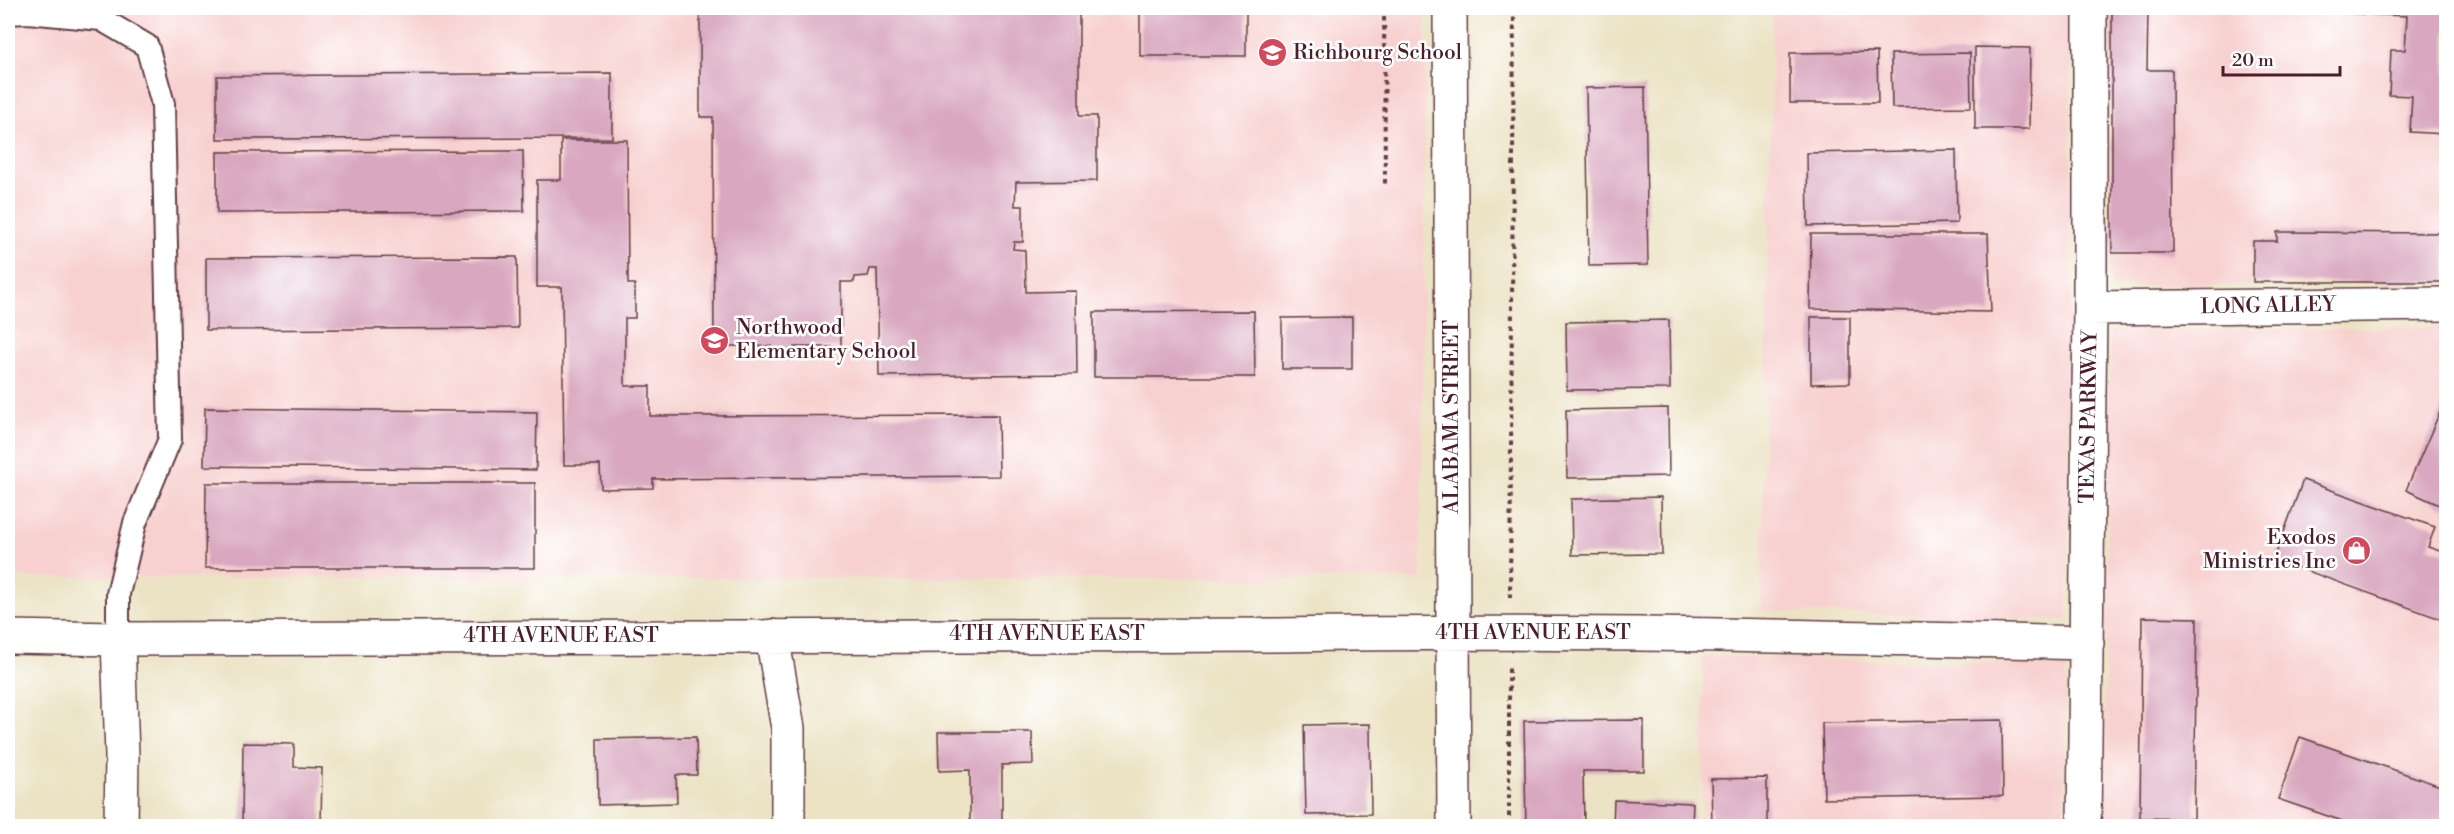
<svg xmlns="http://www.w3.org/2000/svg" width="2454" height="834" font-family="'Libre Bodoni',serif">
  <style>
    .built { fill: #f7d0cf }
    .building { fill: #d9a7bf }
    .lines { fill: none; stroke-linecap: round; stroke-linejoin: round }
    .service-casing { stroke: #623c42; stroke-width: 26 }
    .minor-casing { stroke: #623c42; stroke-width: 36 }
    .path { stroke: #623c42; stroke-width: 4; stroke-dasharray: 4.5 4.5; stroke-linecap: butt }
    .service { stroke: #fff; stroke-width: 22 }
    .minor { stroke: #fff; stroke-width: 33 }
    .labels { text-anchor: middle; dominant-baseline: central; stroke-width: 5; stroke-linejoin: round; paint-order: stroke }
    .poi-label { font-size: 21px; fill: #4a1f2b; stroke: #fff; text-anchor: start }
    .street-label { font-size: 21px; fill: #4a1f2b; stroke: #fff }
  </style>
  <rect width="100%" height="100%" fill="#fff"/>
  <filter id="ink" filterUnits="userSpaceOnUse"><feTurbulence type="fractalNoise" baseFrequency=".0167" numOctaves="2"/><feDisplacementMap in="SourceGraphic" scale="12" xChannelSelector="R" yChannelSelector="G"/><feConvolveMatrix kernelMatrix="1 2 1 2 8 2 1 2 1" color-interpolation-filters="sRGB"/></filter>
  <filter id="wash" filterUnits="userSpaceOnUse"><feTurbulence type="fractalNoise" baseFrequency=".008" numOctaves="4" result="noise"/><feDisplacementMap in="SourceGraphic" scale="24" xChannelSelector="R" yChannelSelector="G"/><feGaussianBlur stdDeviation="1.35" result="paint"/><feColorMatrix in="noise" values="0 0 0 0 0 0 0 0 0 0 0 0 0 0 0 0 0 1.4 0 .05"/><feComposite in="paint" operator="in"/></filter>
  <g filter="url(#wash)">
    <rect width="100%" height="100%" fill="#ece3c5"/>
    <path class="built" d="M 8,8 L 1426,8 L 1421,579 L 8,577 Z
      M 1773,8 L 2070,8 L 2071,308 L 2067,620 L 1761,611 Z
      M 2110,8 L 2446,8 L 2446,282 L 2110,286 Z
      M 2446,327 L 2446,826 L 2103,826 L 2110,331 Z
      M 1703,656 L 2066,665 L 2064,826 L 1703,826 Z"/>
    <g id="blocks">
      <path class="building" d="M 700,8 L 1079,8 L 1079,116 L 1097,116 L 1097,181 L 1016,182 L 1015,206 L 1023,206 L 1023,242 L 1014,242 L 1013,249 L 1025,250 L 1026,292 L 1076,291 L 1077,374 L 879,376 L 877,269 L 870,269 L 868,276 L 855,277 L 854,282 L 841,282 L 841,347 L 794,347 L 794,354 L 771,355 L 771,346 L 714,346 L 713,117 L 700,117 Z
        M 1140,8 L 1246,8 L 1246,56 L 1140,56 Z
        M 2112,8 L 2148,8 L 2147,70 L 2172,70 L 2173,253 L 2112,253 Z
        M 2254,8 L 2446,8 L 2446,134 L 2410,132 L 2412,96 L 2389,95 L 2391,50 L 2405,50 L 2407,16 L 2254,9 Z
        M 1975,47 L 2030,48 L 2029,129 L 1975,129 Z
        M 1877,52 L 1878,103 L 1790,103 L 1790,53 Z
        M 1970,53 L 1971,107 L 1892,108 L 1891,54 Z
        M 612,73 L 612,138 L 217,139 L 217,76 Z
        M 1645,87 L 1648,265 L 1589,266 L 1586,88 Z
        M 561,140 L 627,140 L 628,284 L 635,284 L 635,318 L 625,318 L 625,386 L 650,386 L 650,416 L 998,415 L 999,476 L 653,479 L 653,488 L 601,489 L 600,465 L 564,465 L 562,287 L 537,287 L 537,180 L 561,180 Z
        M 1956,150 L 1957,223 L 1808,226 L 1807,153 Z
        M 523,151 L 524,211 L 217,213 L 217,152 Z
        M 2277,232 L 2446,233 L 2446,282 L 2253,282 L 2253,241 L 2277,241 Z
        M 1811,234 L 1988,234 L 1991,312 L 1810,309 Z
        M 517,257 L 518,328 L 206,330 L 206,258 Z
        M 1254,311 L 1255,377 L 1094,377 L 1094,312 Z
        M 1352,317 L 1352,369 L 1282,369 L 1282,318 Z
        M 1811,317 L 1850,317 L 1850,383 L 1811,384 Z
        M 1669,320 L 1670,389 L 1567,390 L 1566,322 Z
        M 2446,398 L 2446,508 L 2406,490 Z
        M 205,408 L 537,412 L 536,470 L 204,466 Z
        M 1668,408 L 1669,476 L 1567,478 L 1566,410 Z
        M 2303,480 L 2435,527 L 2428,547 L 2446,553 L 2446,621 L 2274,559 Z
        M 206,483 L 535,483 L 535,568 L 205,568 Z
        M 1661,497 L 1662,554 L 1572,555 L 1571,499 Z
        M 2142,617 L 2197,618 L 2194,819 L 2140,818 Z
        M 1644,720 L 1644,771 L 1583,771 L 1584,826 L 1526,826 L 1524,721 Z
        M 2002,720 L 2003,796 L 1824,799 L 1822,723 Z
        M 1370,724 L 1371,814 L 1306,815 L 1304,725 Z
        M 938,732 L 1032,732 L 1033,764 L 1002,765 L 1002,826 L 970,826 L 970,770 L 939,771 Z
        M 696,737 L 697,775 L 676,775 L 677,803 L 598,805 L 597,739 Z
        M 2300,737 L 2446,788 L 2446,826 L 2357,826 L 2278,799 Z
        M 243,743 L 294,744 L 294,767 L 322,768 L 321,826 L 242,824 Z
        M 1767,778 L 1767,826 L 1712,826 L 1711,779 Z
        M 1614,800 L 1693,803 L 1692,826 L 1613,826 Z"/>
    </g>
  </g>
  <g filter="url(#ink)">
    <use href="#blocks" fill-opacity="0" stroke="#623c42" stroke-width="1.5"/>
    <g class="lines">
      <defs>
        <path id="service" d="M 8,13 L 28,12 L 101,19 L 147,46 L 163,104 L 170,439 L 135,523 L 118,594 L 118,639"/>
        <path id="minor" d="M 1450,8 L 1454,826
          M 2090,308 L 2446,304
          M 772,636 L 788,728 L 788,826
          M 8,637 L 118,639 L 1278,635 C 1548,630 1817,636 2087,643
          M 118,639 L 122,756 L 121,826
          M 2084,826 L 2090,308 L 2090,8"/>
      </defs>
      <use href="#service" class="service-casing"/>
      <use href="#minor" class="minor-casing"/>
      <path class="path" d="M 1384,8 L 1385,185
        M 1510,598 L 1514,8
        M 1509,826 L 1509,668"/>
      <use href="#service" class="service"/>
      <use href="#minor" class="minor"/>
    </g>
  </g>
  <defs>
    <symbol id="school-disc" viewBox="-11 -11 22 22"><circle r="9.5" fill="#d1495b" stroke="#fff"/><path d="M0-5L7-2L0 1L-7-2ZM-4 1L0 2.5L4 1V4Q0 6-4 4Z" fill="#fff"/></symbol>
    <symbol id="shop-disc" viewBox="-11 -11 22 22"><circle r="9.5" fill="#d1495b" stroke="#fff"/><path d="M-5-2.5h2.3a2.7 3.5 0 0 1 5.4 0H5L5.5 6h-11ZM-1.5-2.5h3a1.5 2.3 0 0 0-3 0Z" fill="#fff"/></symbol>
  </defs>
  <g fill-rule="evenodd">
    <use href="#school-disc" x="1256" y="36" width="33" height="33"/>
    <use href="#school-disc" x="698" y="324" width="33" height="33"/>
    <use href="#shop-disc" x="2340" y="534" width="33" height="33"/>
  </g>
  <g class="labels">
    <g class="poi-label">
      <text x="1293" y="53">Richbourg School</text>
      <text x="736" y="328">Northwood<tspan x="736" dy="24">Elementary School</tspan></text>
      <text x="2336" y="538" text-anchor="end">Exodos<tspan x="2336" dy="24">Ministries Inc</tspan></text>
    </g>
    <g class="street-label">
      <text transform="translate(2268 306) rotate(-1)">LONG ALLEY</text>
      <text transform="translate(1452 417) rotate(-90)">ALABAMA STREET</text>
      <text transform="translate(2089 417) rotate(-89)">TEXAS PARKWAY</text>
      <text x="1533" y="633">4TH AVENUE EAST</text>
      <text x="1047" y="634">4TH AVENUE EAST</text>
      <text x="561" y="636">4TH AVENUE EAST</text>
    </g>
  </g>
  <rect width="2454" height="834" fill="none" stroke="#fff" stroke-width="30"/>
  <path d="M2223 66v9h117v-9" fill="none" stroke="#4a1f2b" stroke-width="3"/>
  <text x="2232" y="66" font-size="18" fill="#4a1f2b" stroke="#ffffff" stroke-width="4.5" paint-order="stroke">20 m</text>
</svg>
